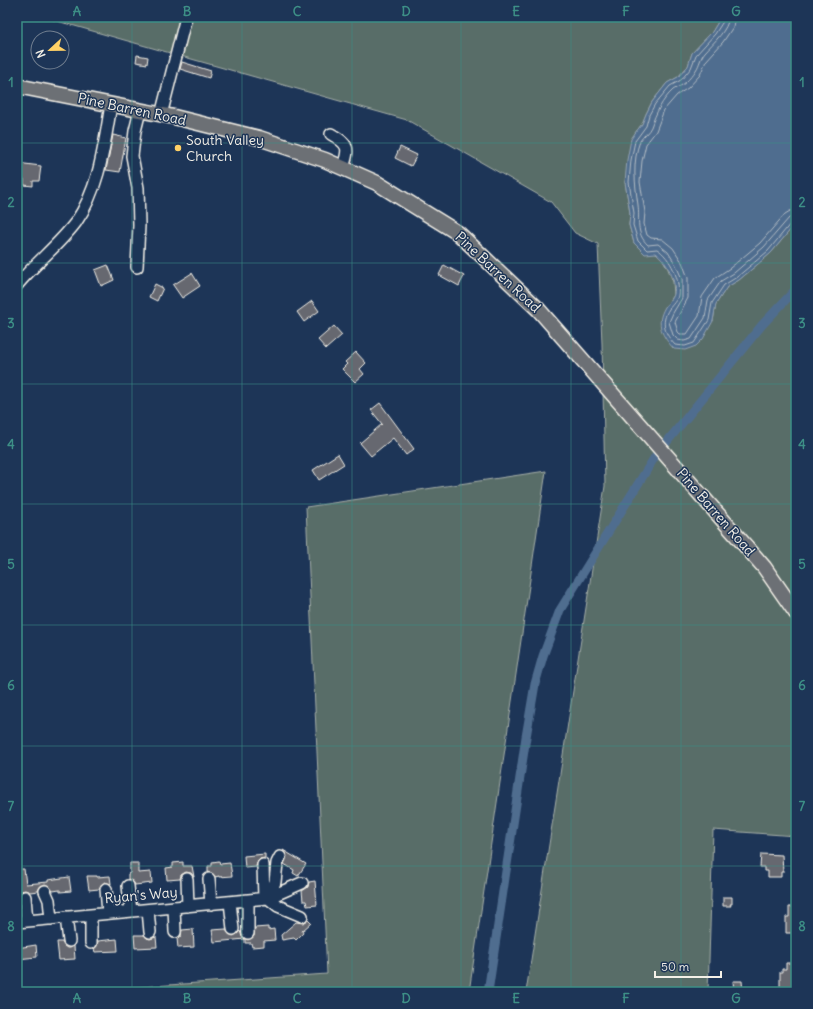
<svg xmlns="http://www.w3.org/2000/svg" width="813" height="1009" font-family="Delius,sans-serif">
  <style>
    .green { fill: #596d68; stroke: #a6afa8 }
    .water { fill: #506d8f; stroke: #92a2b3 }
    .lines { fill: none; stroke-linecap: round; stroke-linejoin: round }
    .shore { stroke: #b2bcc4; stroke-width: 1 }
    .canal { stroke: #506d8f; stroke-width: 9 }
    .building { fill: #666770; stroke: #f4f1e8 }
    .minor-casing { stroke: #f4f1e8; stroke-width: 14 }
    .major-casing { stroke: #f4f1e8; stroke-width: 17 }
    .minor { stroke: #1d3557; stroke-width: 11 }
    .major { stroke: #6c6f75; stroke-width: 14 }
    .grid { fill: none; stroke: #3d8f86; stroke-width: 1; stroke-opacity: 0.55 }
    .poi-dot { fill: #ffd166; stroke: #1d3557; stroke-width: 1.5 }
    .labels { text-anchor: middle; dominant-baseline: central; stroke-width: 3; stroke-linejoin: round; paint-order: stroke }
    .street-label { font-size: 14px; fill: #f4f1e8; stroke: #1d3557 }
    .poi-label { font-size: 14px; fill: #f4f1e8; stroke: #1d3557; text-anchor: start }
    .neatline { fill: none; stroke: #3d8f86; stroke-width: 1.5 }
    .grid-label { font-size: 13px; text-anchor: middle; font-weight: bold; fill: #3d8f86 }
  </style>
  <rect width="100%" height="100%" fill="#1d3557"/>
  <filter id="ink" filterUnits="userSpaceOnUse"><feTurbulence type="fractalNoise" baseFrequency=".025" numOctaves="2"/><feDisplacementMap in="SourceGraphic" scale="8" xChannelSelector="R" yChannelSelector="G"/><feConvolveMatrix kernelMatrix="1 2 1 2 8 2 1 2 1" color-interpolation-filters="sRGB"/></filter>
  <g filter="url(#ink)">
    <path class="green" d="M 43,17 L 721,17 L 712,32 L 692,53 L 688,66 L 678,77 L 667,83 L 652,102 L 646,114 L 642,124 L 635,133 L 625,182 L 630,213 L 629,225 L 634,243 L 656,253 L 662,258 L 668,269 L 673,282 L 674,295 L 665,308 L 713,321 L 716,304 L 727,287 L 739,280 L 771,253 L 796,223 L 796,836 L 713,830 L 708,992 L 526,992 L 605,486 L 602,344 L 598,244 L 575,233 L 551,202 L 407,120 Z
      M 546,471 L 469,992 L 68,992 L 327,974 L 306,507 Z"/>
    <path class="water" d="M 721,17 L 796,17 L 796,223 L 771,253 L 739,280 L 727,287 L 716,304 L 713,321 L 703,339 L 696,346 L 685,350 L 674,349 C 662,336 655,324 665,307 C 668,303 673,299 674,294 C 677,280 666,261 656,253 L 645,254 L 634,243 L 629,225 L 630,213 L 625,182 L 627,160 L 631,139 L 635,133 L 642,124 L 646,114 L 652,102 L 667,83 L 678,77 L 688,66 L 692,53 L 712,32 Z"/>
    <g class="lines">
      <path class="shore" d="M 724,17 L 724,20 L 715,34 L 696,55 L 691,68 L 681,80 L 670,86 L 655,104 L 649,115 L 646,126 L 635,141 L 631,160 L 629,182 L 634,213 L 633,225 L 638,241 L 647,250 L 657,249 C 670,257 681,280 678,296 C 677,300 672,305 669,309 C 660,323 665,334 675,345 L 685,346 L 694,343 L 709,320 L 712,303 L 724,285 L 737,277 L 768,251 L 791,223 L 796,221
        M 729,17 C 728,30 714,42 705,52 C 700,58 700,64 696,70 C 693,75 689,79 686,82 C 682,86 677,87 673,90 C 662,100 656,113 651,127 C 649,132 643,136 640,141 C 632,162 635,184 638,205 C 640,220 635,233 648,245 L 658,244 L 668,252 L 676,265 L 682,279 L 682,298 L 673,313 L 669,322 L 673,335 L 678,340 L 684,341 L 691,339 L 705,318 L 708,300 L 721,281 L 734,273 L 764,247 L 789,218 L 796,216
        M 735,17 L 733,27 L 723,42 L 706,61 L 700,75 L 688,88 L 677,95 L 664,110 L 656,131 L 646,144 L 642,161 L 640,182 L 645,212 L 644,224 L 647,235 L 651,238 L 662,239 L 673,248 L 682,262 L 688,278 L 688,298 L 675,322 L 678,332 L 680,334 L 687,334 L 699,316 L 702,297 L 715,278 L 730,268 L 760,243 L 785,214 L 790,211 L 796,210"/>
      <path class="canal" d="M 666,443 L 762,325 L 796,289
        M 488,992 L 526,737 L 535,684 L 543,656 L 560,610 L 656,455"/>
    </g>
    <path class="building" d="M 137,55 L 148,57 L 147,64 L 136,62 Z
      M 182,62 L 211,71 L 209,78 L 180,69 Z
      M 113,135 L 126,138 L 120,172 L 106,170 Z
      M 400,147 L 417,155 L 411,166 L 395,158 Z
      M 17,163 L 41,166 L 39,181 L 33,181 L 33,186 L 24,185 L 24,179 L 17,178 Z
      M 108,265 L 114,280 L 101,286 L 95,270 Z
      M 444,265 L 464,276 L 459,286 L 439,275 Z
      M 192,273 L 200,286 L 182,298 L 173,285 Z
      M 155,284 L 163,288 L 157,301 L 149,297 Z
      M 312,301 L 319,311 L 304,322 L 297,312 Z
      M 334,326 L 342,335 L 326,349 L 318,340 Z
      M 356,352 L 366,363 L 360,369 L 364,374 L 355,382 L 342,369 L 347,364 L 345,362 Z
      M 380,403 L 414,449 L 406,455 L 393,438 L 371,456 L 360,443 L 382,424 L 371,410 Z
      M 338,454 L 344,464 L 319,480 L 313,470 Z
      M 283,850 L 306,864 L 298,876 L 293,873 L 294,870 L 284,864 L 287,856 Z
      M 265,854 L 265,858 L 259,859 L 257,862 L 256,867 L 245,868 L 244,856 Z
      M 761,854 L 782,855 L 783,872 L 781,872 L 781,877 L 768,877 L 768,871 L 764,871 L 764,867 L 760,867 Z
      M 219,861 L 220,864 L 230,863 L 232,876 L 219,877 L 219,876 L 215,877 L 212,873 L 208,872 L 208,866 L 212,866 L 212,862 Z
      M 183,862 L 183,866 L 192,866 L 194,877 L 191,873 L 186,872 L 181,875 L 180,879 L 167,880 L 166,868 L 173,867 L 173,863 Z
      M 130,863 L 138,863 L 138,873 L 151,872 L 152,883 L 135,885 L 133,882 L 128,879 L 128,874 L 130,873 Z
      M 17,869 L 24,869 L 26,884 L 48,882 L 48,880 L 69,877 L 71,891 L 60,892 L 60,890 L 53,891 L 49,886 L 45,884 L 40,887 L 38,891 L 30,892 L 25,890 L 21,891 L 17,897 L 17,884 L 18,884 Z
      M 87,876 L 97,876 L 97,877 L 110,876 L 111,884 L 105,882 L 102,884 L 99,889 L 89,890 Z
      M 315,881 L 317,905 L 307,906 L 306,901 L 303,901 L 302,891 L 308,887 L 309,882 Z
      M 723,897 L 732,897 L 732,904 L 730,904 L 731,906 L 723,906 Z
      M 789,907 L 796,907 L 796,933 L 786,933 L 786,917 L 789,917 Z
      M 308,920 L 311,923 L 302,931 L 303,933 L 296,940 L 294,938 L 282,940 L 281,935 L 296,922 L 303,923 Z
      M 268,927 L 268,930 L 274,929 L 275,940 L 264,941 L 264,946 L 252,947 L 251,943 L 245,943 L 245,939 L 214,942 L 212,930 L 226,929 L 228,933 L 233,936 L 237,934 L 240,931 L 242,937 L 248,940 L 254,936 L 255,928 Z
      M 193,929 L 194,947 L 178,948 L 177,938 L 181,936 L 182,930 Z
      M 134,935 L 144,935 L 147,938 L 150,939 L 156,937 L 157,947 L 135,948 Z
      M 117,939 L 118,951 L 95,952 L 94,949 L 97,946 L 98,941 Z
      M 57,942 L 62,942 L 64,946 L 67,948 L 70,948 L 74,946 L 75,959 L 59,960 Z
      M 36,945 L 37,957 L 17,959 L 17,948 Z
      M 786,963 L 796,963 L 796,991 L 780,991 L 780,972 L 782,972 L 782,969 L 786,969 Z
      M 733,981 L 742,981 L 743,992 L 734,992 Z"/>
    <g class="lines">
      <defs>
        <path id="minor" d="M 161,115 L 186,17
          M 331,134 C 350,145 349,148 343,168
          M 137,267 L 139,225 L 138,188 L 132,156 L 135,131 L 140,111
          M 17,285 C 35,263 59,245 76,222 C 100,187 104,145 111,105
          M 263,865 L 264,898
          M 187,879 L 188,906
          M 209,879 L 211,904
          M 128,886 L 131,911
          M 106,889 L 108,913
          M 45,891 L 49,900 L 51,919
          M 25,897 L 27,921
          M 268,898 L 275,882 L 277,863 L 280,857
          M 268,898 L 278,906 L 302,916
          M 248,900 L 248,933
          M 230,902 L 233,929
          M 174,907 L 175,932
          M 148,910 L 150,932
          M 91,915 L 91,943
          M 66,917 L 69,941
          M 17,922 L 268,898 L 302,883"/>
        <path id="major" d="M 17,86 L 174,117 L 259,138 L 325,160 L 377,183 L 458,233 L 538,309 L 764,567 L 796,613"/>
      </defs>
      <use href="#minor" class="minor-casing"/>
      <use href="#major" class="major-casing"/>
      <use href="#minor" class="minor"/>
      <use href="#major" class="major"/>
    </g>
  </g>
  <path class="grid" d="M 132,17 L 132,992M 242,17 L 242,992M 352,17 L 352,992M 461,17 L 461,992M 571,17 L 571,992M 681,17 L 681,992M 17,143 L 796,143M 17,263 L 796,263M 17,384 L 796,384M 17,504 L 796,504M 17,625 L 796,625M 17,746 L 796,746M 17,866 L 796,866"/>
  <circle class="poi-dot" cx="178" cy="148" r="4"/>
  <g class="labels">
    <g class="street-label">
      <text transform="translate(132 109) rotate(12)">Pine Barren Road</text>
      <text transform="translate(498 272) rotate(43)">Pine Barren Road</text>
      <text transform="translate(716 512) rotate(49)">Pine Barren Road</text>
      <text transform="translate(141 895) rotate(-5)">Ryan's Way</text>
    </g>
    <g class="poi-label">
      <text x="186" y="140">South Valley<tspan x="186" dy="16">Church</tspan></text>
    </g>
  </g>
  <rect width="813" height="1009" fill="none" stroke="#1d3557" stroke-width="44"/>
  <g transform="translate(50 50) rotate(248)"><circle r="19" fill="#1d3557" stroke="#738091"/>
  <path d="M0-3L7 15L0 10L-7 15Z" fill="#ffd166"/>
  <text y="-6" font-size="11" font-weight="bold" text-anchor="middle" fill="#f4f1e8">N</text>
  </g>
  <path d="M655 971v6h66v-6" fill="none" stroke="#f4f1e8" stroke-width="2"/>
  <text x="661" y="971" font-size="12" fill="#f4f1e8" stroke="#1d3557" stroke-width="3" paint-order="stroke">50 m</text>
  <rect x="22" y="22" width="769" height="965" class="neatline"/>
  <g class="grid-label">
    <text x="77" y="16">A</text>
    <text x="187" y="16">B</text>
    <text x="297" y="16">C</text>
    <text x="406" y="16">D</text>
    <text x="516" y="16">E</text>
    <text x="626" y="16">F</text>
    <text x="736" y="16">G</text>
    <text x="11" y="87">1</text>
    <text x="802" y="87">1</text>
    <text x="11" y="207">2</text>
    <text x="802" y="207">2</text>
    <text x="11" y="328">3</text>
    <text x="802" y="328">3</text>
    <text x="11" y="449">4</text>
    <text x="802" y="449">4</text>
    <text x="11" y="569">5</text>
    <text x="802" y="569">5</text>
    <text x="11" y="690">6</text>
    <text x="802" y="690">6</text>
    <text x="11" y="811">7</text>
    <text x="802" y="811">7</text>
    <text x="11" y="931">8</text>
    <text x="802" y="931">8</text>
    <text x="77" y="1003">A</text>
    <text x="187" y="1003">B</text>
    <text x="297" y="1003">C</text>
    <text x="406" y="1003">D</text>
    <text x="516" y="1003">E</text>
    <text x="626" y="1003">F</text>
    <text x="736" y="1003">G</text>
  </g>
</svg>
